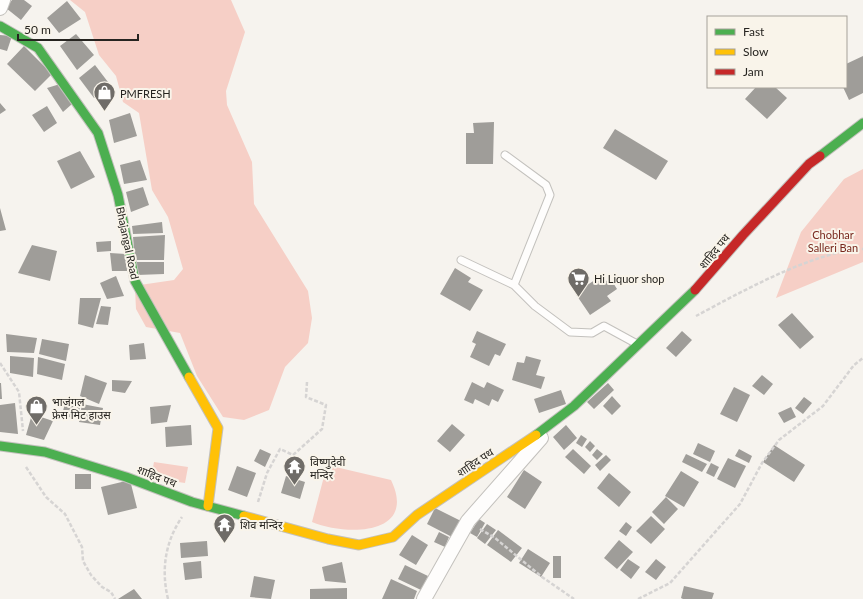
<svg xmlns="http://www.w3.org/2000/svg" width="863" height="599" font-family="Lato,'Noto Sans Devanagari',sans-serif">
  <style>
    .green { fill: #f6cfc6 }
    .building { fill: #9f9d99 }
    .lines { fill: none; stroke-linecap: round; stroke-linejoin: round }
    .lane-casing { stroke: #c3c1bd; stroke-width: 9 }
    .street-casing { stroke: #c3c1bd; stroke-width: 16 }
    .fast-casing { stroke: #c3c1bd; stroke-width: 11 }
    .slow-casing { stroke: #c3c1bd; stroke-width: 11 }
    .jam-casing { stroke: #c3c1bd; stroke-width: 11 }
    .path { stroke: #d6d4d3; stroke-width: 2.5; stroke-dasharray: 4 2; stroke-linecap: butt }
    .lane { stroke: #fefdfc; stroke-width: 7 }
    .street { stroke: #fefdfc; stroke-width: 14 }
    .fast { stroke: #4caf50; stroke-width: 9 }
    .slow { stroke: #ffc107; stroke-width: 9 }
    .jam { stroke: #c62828; stroke-width: 9 }
    .labels { text-anchor: middle; dominant-baseline: central; stroke-width: 4; stroke-linejoin: round; paint-order: stroke }
    .poi-label { font-size: 11px; fill: #262420; stroke: #f9f4ea; text-anchor: start }
    .park-label { font-size: 11px; fill: #78281d; stroke: #f9f4ea }
    .street-label { font-size: 11px; fill: #262420; stroke: #f9f4ea }
  </style>
  <rect width="100%" height="100%" fill="#f6f3ee"/>
  <path class="green" d="M 70,0 L 231,0 L 245,32 L 226,91 L 227,105 L 252,162 L 254,204 L 308,291 L 312,318 L 308,343 L 285,367 L 269,410 L 244,420 L 223,417 L 197,376 L 180,333 L 146,327 L 136,309 L 135,289 L 140,285 L 174,280 L 183,269 L 168,217 L 152,190 L 139,113 L 123,102 L 116,76 L 99,55 L 85,12 Z
    M 863,169 L 863,262 L 776,298 L 801,232 L 844,179 Z
    M 154,462 L 188,467 L 185,483 L 151,478 Z
    M 327,465 L 391,480 C 418,536 346,536 312,522 Z"/>
  <path class="building" d="M 12,0 L 24,0 L 32,6 L 21,20 L 6,8 Z
    M 67,1 L 81,19 L 59,33 L 47,18 Z
    M 76,34 L 94,55 L 77,70 L 60,46 Z
    M 0,35 L 12,36 L 7,51 L 0,49 Z
    M 24,46 L 52,74 L 35,91 L 7,64 Z
    M 863,56 L 863,93 L 849,100 L 843,87 L 846,87 L 846,64 Z
    M 95,65 L 111,86 L 94,98 L 79,78 Z
    M 60,84 L 72,104 L 63,112 L 47,88 Z
    M 756,87 L 775,87 L 787,98 L 767,119 L 745,99 Z
    M 0,103 L 6,110 L 0,114 Z
    M 47,106 L 57,123 L 44,132 L 32,115 Z
    M 130,113 L 137,136 L 114,143 L 109,120 Z
    M 494,122 L 493,164 L 466,164 L 466,133 L 474,133 L 473,123 Z
    M 615,129 L 668,161 L 656,180 L 603,148 Z
    M 80,151 L 95,177 L 71,189 L 57,161 Z
    M 140,160 L 147,180 L 124,184 L 120,165 Z
    M 143,187 L 149,205 L 131,212 L 126,192 Z
    M 0,208 L 6,230 L 0,231 Z
    M 162,222 L 163,233 L 133,234 L 132,226 Z
    M 165,235 L 164,260 L 135,260 L 133,237 Z
    M 111,241 L 111,251 L 97,252 L 96,242 Z
    M 32,245 L 57,251 L 50,281 L 18,273 Z
    M 110,253 L 126,254 L 127,271 L 112,271 Z
    M 136,262 L 164,262 L 164,274 L 137,275 Z
    M 455,268 L 471,278 L 468,282 L 483,290 L 470,311 L 440,294 Z
    M 116,276 L 124,296 L 107,299 L 100,283 Z
    M 601,276 L 605,282 L 610,278 L 617,289 L 607,296 L 611,301 L 590,315 L 575,293 Z
    M 80,298 L 101,298 L 93,328 L 78,324 Z
    M 101,306 L 111,307 L 108,325 L 96,324 Z
    M 792,313 L 814,337 L 800,349 L 778,325 Z
    M 477,331 L 506,344 L 500,356 L 495,354 L 489,366 L 470,357 L 476,344 L 472,342 Z
    M 682,331 L 692,340 L 676,357 L 666,348 Z
    M 6,334 L 37,338 L 34,353 L 7,352 Z
    M 42,339 L 69,344 L 66,361 L 39,354 Z
    M 144,343 L 146,359 L 130,360 L 129,345 Z
    M 10,356 L 34,358 L 33,377 L 10,373 Z
    M 526,356 L 541,360 L 536,375 L 545,377 L 541,389 L 512,380 L 517,362 L 524,363 Z
    M 38,357 L 65,364 L 62,380 L 37,374 Z
    M 85,375 L 107,383 L 99,404 L 80,396 Z
    M 762,375 L 773,384 L 764,395 L 752,386 Z
    M 112,380 L 132,381 L 125,393 L 112,391 Z
    M 472,382 L 484,388 L 487,382 L 504,390 L 498,402 L 492,399 L 489,406 L 475,399 L 473,404 L 464,400 Z
    M 0,383 L 1,383 L 2,399 L 0,399 Z
    M 608,383 L 614,390 L 594,409 L 587,402 Z
    M 734,387 L 750,395 L 737,422 L 720,414 Z
    M 561,390 L 566,404 L 539,413 L 534,399 Z
    M 612,396 L 621,406 L 612,415 L 603,406 Z
    M 804,397 L 812,403 L 803,414 L 795,408 Z
    M 15,403 L 18,434 L 0,432 L 0,405 Z
    M 65,403 L 80,408 L 76,419 L 62,415 Z
    M 82,404 L 103,408 L 100,425 L 79,422 Z
    M 171,405 L 167,422 L 151,424 L 150,407 Z
    M 791,407 L 796,417 L 784,423 L 778,413 Z
    M 32,414 L 53,421 L 44,440 L 26,435 Z
    M 452,424 L 465,435 L 450,452 L 437,441 Z
    M 191,425 L 192,445 L 166,447 L 165,427 Z
    M 566,425 L 577,438 L 564,450 L 553,437 Z
    M 581,435 L 587,439 L 582,447 L 576,443 Z
    M 590,441 L 595,446 L 590,452 L 585,447 Z
    M 698,443 L 715,451 L 710,462 L 693,454 Z
    M 774,445 L 805,465 L 794,482 L 763,462 Z
    M 260,449 L 271,454 L 265,467 L 254,461 Z
    M 573,449 L 591,466 L 584,474 L 565,457 Z
    M 597,449 L 603,454 L 597,460 L 592,455 Z
    M 739,449 L 752,456 L 749,463 L 735,456 Z
    M 686,454 L 707,464 L 702,472 L 682,462 Z
    M 606,455 L 611,460 L 600,471 L 595,465 Z
    M 728,458 L 746,466 L 735,488 L 717,479 Z
    M 711,463 L 719,467 L 714,477 L 706,473 Z
    M 237,466 L 256,473 L 247,497 L 228,490 Z
    M 524,470 L 542,482 L 525,509 L 507,497 Z
    M 681,471 L 699,482 L 684,507 L 665,496 Z
    M 609,473 L 631,492 L 619,507 L 597,488 Z
    M 75,474 L 91,474 L 91,489 L 75,489 Z
    M 286,476 L 305,482 L 300,499 L 281,493 Z
    M 130,480 L 137,508 L 108,515 L 101,487 Z
    M 666,497 L 678,509 L 664,524 L 652,512 Z
    M 435,508 L 463,522 L 454,538 L 427,524 Z
    M 651,516 L 665,529 L 651,544 L 636,531 Z
    M 479,519 L 485,523 L 477,537 L 470,533 Z
    M 626,522 L 632,527 L 626,536 L 619,531 Z
    M 487,524 L 496,530 L 485,544 L 477,538 Z
    M 498,530 L 522,548 L 511,562 L 487,545 Z
    M 439,532 L 449,537 L 445,547 L 434,542 Z
    M 412,535 L 428,545 L 416,565 L 399,555 Z
    M 619,540 L 633,552 L 617,569 L 604,558 Z
    M 207,541 L 208,556 L 181,558 L 180,543 Z
    M 528,549 L 550,563 L 541,577 L 519,563 Z
    M 553,556 L 561,556 L 561,578 L 553,578 Z
    M 628,559 L 640,567 L 631,579 L 620,570 Z
    M 656,559 L 666,567 L 656,580 L 645,572 Z
    M 201,561 L 202,578 L 185,580 L 183,563 Z
    M 342,562 L 346,583 L 325,581 L 322,567 Z
    M 405,565 L 428,576 L 421,590 L 398,579 Z
    M 254,576 L 275,580 L 271,599 L 250,597 Z
    M 391,579 L 417,591 L 414,599 L 382,599 Z
    M 684,586 L 714,593 L 712,599 L 683,599 L 681,598 Z
    M 347,588 L 347,599 L 310,599 L 310,589 Z
    M 134,589 L 142,599 L 118,599 Z"/>
  <g class="lines">
    <defs>
      <path id="lane" d="M 505,155 L 546,185 L 550,195 L 514,285
        M 461,260 L 514,285 L 535,306 L 570,332 L 592,333 L 604,326 L 637,344"/>
      <path id="street" d="M 0,8 L 3,0
        M 424,599 L 468,521 L 541,438"/>
      <path id="fast" d="M 0,26 L 38,48 L 98,133 L 118,195 L 135,281 L 189,377
        M 820,156 L 863,123
        M 536,435 L 574,406 L 695,290
        M 0,446 L 45,452 L 126,477 L 192,502 L 244,516"/>
      <path id="slow" d="M 189,377 L 218,428 L 208,506
        M 244,516 L 328,539 L 359,545 L 393,537 L 417,515 L 536,435"/>
      <path id="jam" d="M 695,290 L 743,235 L 809,164 L 820,156"/>
    </defs>
    <use href="#lane" class="lane-casing"/>
    <use href="#street" class="street-casing"/>
    <use href="#fast" class="fast-casing"/>
    <use href="#slow" class="slow-casing"/>
    <use href="#jam" class="jam-casing"/>
    <path class="path" d="M 696,316 C 739,293 814,251 863,249
      M 0,363 L 19,392 L 23,431
      M 26,467 L 46,497 L 65,514 L 82,547 L 83,561 L 91,575 L 102,587 L 111,592 L 115,599
      M 258,502 L 267,473 L 280,449 L 293,455 L 322,429 L 326,405 L 306,397 L 307,382
      M 480,529 L 495,538 L 542,577 L 574,599
      M 168,599 C 161,570 165,542 182,517
      M 638,599 L 670,583 L 740,504 L 762,463 L 779,440 L 823,406 L 854,365 L 863,358"/>
    <use href="#lane" class="lane"/>
    <use href="#street" class="street"/>
    <use href="#fast" class="fast"/>
    <use href="#slow" class="slow"/>
    <use href="#jam" class="jam"/>
  </g>
  <defs>
    <symbol id="shop-pin" viewBox="-11 -11 22 30"><path d="M0 17L-7.5 6A9.5 9.5 0 1 1 7.5 6Z" fill="#6f6c68" stroke="#f9f4ea"/><path d="M-5-2.5h2.3a2.7 3.5 0 0 1 5.4 0H5L5.5 6h-11ZM-1.5-2.5h3a1.5 2.3 0 0 0-3 0Z" fill="#fff"/></symbol>
    <symbol id="supermarket-pin" viewBox="-11 -11 22 30"><path d="M0 17L-7.5 6A9.5 9.5 0 1 1 7.5 6Z" fill="#6f6c68" stroke="#f9f4ea"/><path d="M-6-5.5h2.5l.6 2H6L4.5 2H-2.5L-4.4-4H-6ZM-1.5 3.2a1.3 1.3 0 1 0 .1 0ZM3 3.2a1.3 1.3 0 1 0 .1 0Z" fill="#fff"/></symbol>
    <symbol id="temple-pin" viewBox="-11 -11 22 30"><path d="M0 17L-7.5 6A9.5 9.5 0 1 1 7.5 6Z" fill="#6f6c68" stroke="#f9f4ea"/><path d="M0-6L5-2H3V0L6.5 2.5H4V6H1.5V3h-3V6H-4V2.5H-6.5L-3 0V-2H-5Z" fill="#fff"/></symbol>
  </defs>
  <g fill-rule="evenodd">
    <use href="#shop-pin" x="92" y="80" width="25" height="34"/>
    <use href="#supermarket-pin" x="566" y="266" width="25" height="34"/>
    <use href="#shop-pin" x="24" y="394" width="25" height="34"/>
    <use href="#temple-pin" x="282" y="454" width="25" height="34"/>
    <use href="#temple-pin" x="212" y="512" width="25" height="34"/>
  </g>
  <g class="labels">
    <g class="poi-label">
      <text x="120" y="93">PMFRESH</text>
      <text x="594" y="278">Hi Liquor shop</text>
      <text x="52" y="401">भाज‌ं‌‌गल<tspan x="52" dy="13">फ्रेस मिट हाउस</tspan></text>
      <text x="310" y="461">विष्णुदेवी<tspan x="310" dy="13">मन्दिर</tspan></text>
      <text x="240" y="524">शिव मन्दिर</text>
    </g>
    <g class="park-label">
      <text x="833" y="234">Chobhar<tspan x="833" dy="13">Salleri Ban</tspan></text>
    </g>
    <g class="street-label">
      <text transform="translate(128 243) rotate(78)">Bhajangal Road</text>
      <text transform="translate(714 251) rotate(-51)">शाहिद पथ</text>
      <text transform="translate(475 462) rotate(-34)">शाहिद पथ</text>
      <text transform="translate(157 476) rotate(21)">शाहिद पथ</text>
    </g>
  </g>
  <rect x="707" y="16" width="140" height="72" fill="#f9f4ea" stroke="#a5a199"/>
  <rect x="715" y="29" width="20" height="6" fill="#4caf50" stroke="#a5a199"/>
  <text x="743" y="36" font-size="12" fill="#262420">Fast</text>
  <rect x="715" y="49" width="20" height="6" fill="#ffc107" stroke="#a5a199"/>
  <text x="743" y="56" font-size="12" fill="#262420">Slow</text>
  <rect x="715" y="69" width="20" height="6" fill="#c62828" stroke="#a5a199"/>
  <text x="743" y="76" font-size="12" fill="#262420">Jam</text>
  <path d="M18 34v6h120v-6" fill="none" stroke="#262420" stroke-width="2"/>
  <text x="24" y="34" font-size="12" fill="#262420" stroke="#f9f4ea" stroke-width="3" paint-order="stroke">50 m</text>
</svg>
